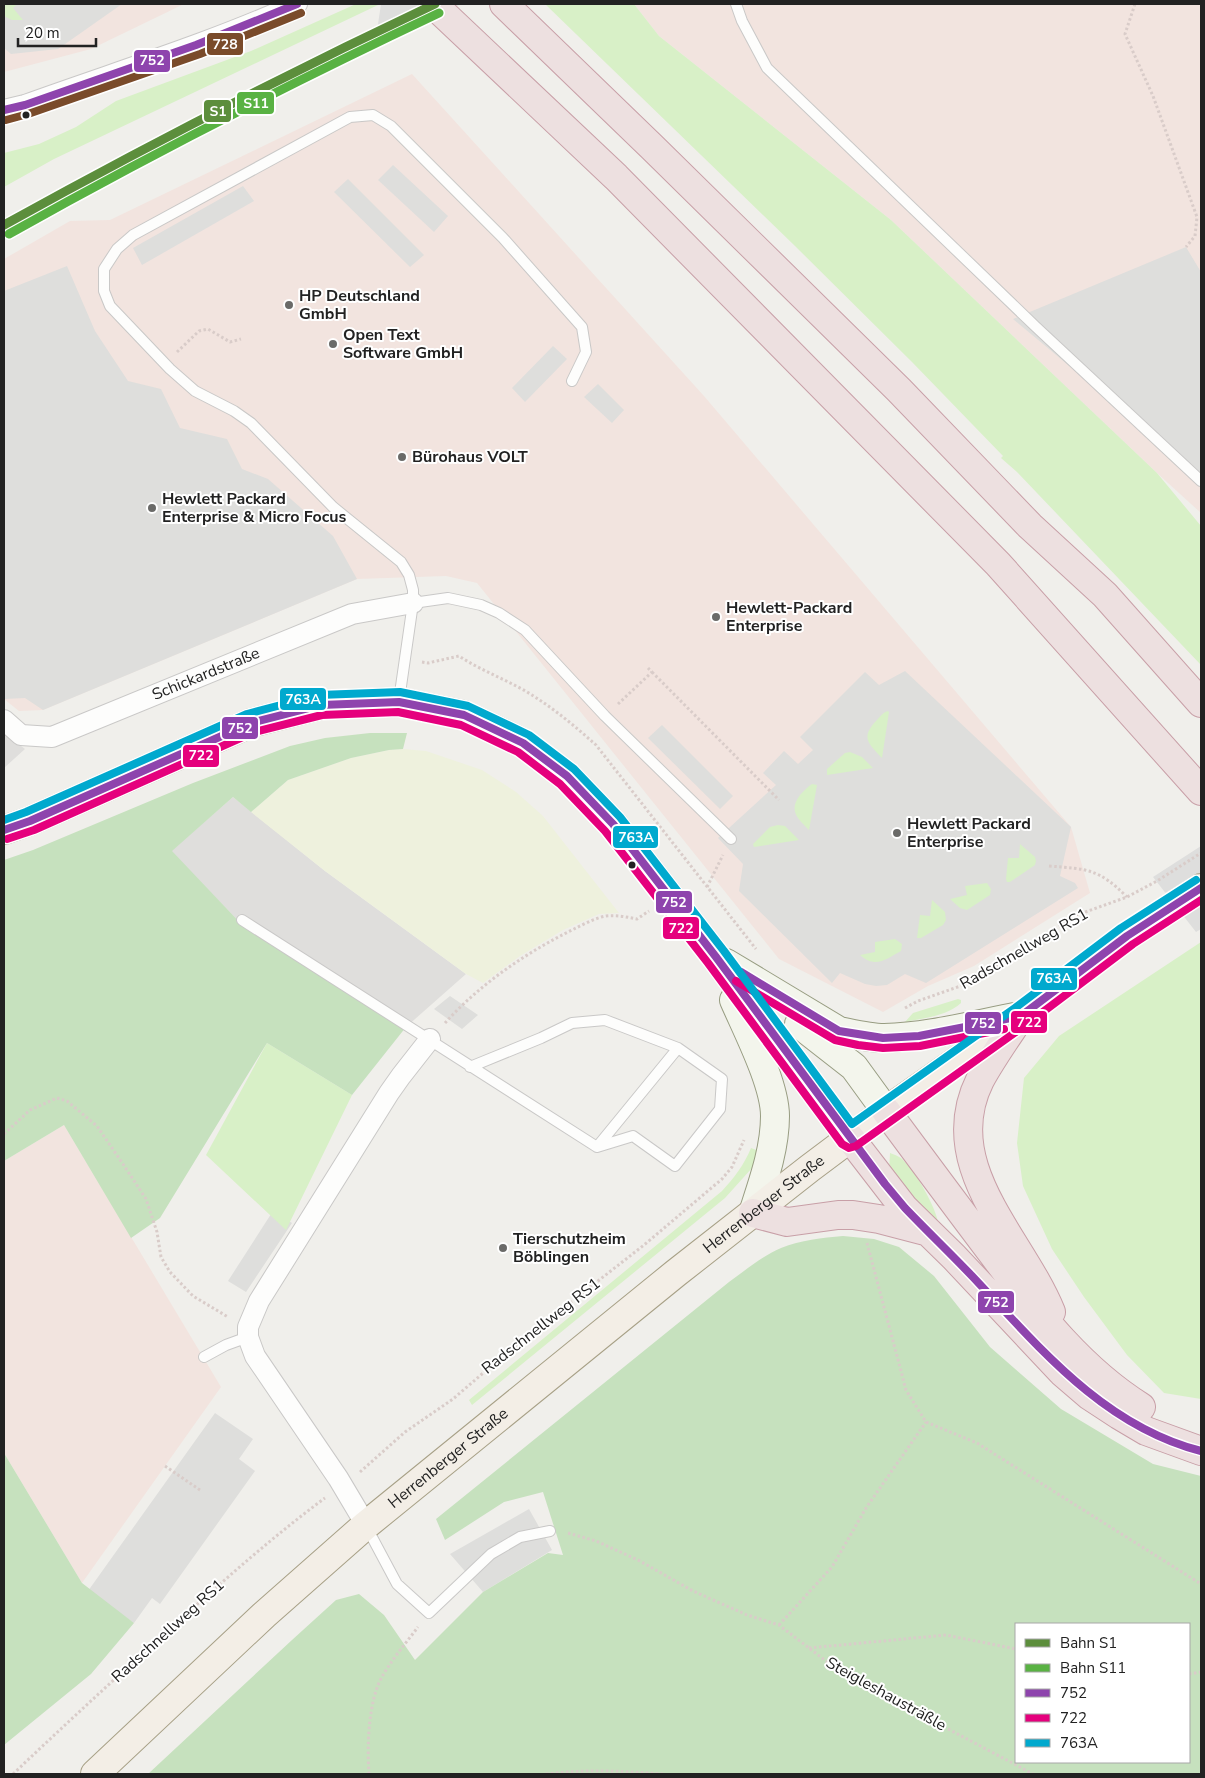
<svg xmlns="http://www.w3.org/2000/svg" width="1205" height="1778" font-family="'Nunito Sans',sans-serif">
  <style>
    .residential { fill: #dfdedc }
    .commercial { fill: #f2e4df }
    .religious { fill: #dededc }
    .farmland { fill: #eef1dd }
    .grass { fill: #d8f0c7 }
    .forest { fill: #c6e1be; fill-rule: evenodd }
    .pier { fill: #dededd }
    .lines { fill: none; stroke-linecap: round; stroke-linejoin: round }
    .lane-casing { stroke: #c9c8c7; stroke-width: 12 }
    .street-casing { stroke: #c9c8c7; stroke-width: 22 }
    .secondary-casing { stroke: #979c81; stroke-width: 30 }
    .primary-casing { stroke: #a7a086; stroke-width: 30 }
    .highway-casing { stroke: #c89fa7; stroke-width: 30 }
    .path { stroke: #d9ccc9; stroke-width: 3; stroke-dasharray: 2.5 2.5; stroke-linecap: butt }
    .lane { stroke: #fdfdfc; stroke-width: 10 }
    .street { stroke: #fdfdfc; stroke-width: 20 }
    .secondary { stroke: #f3f5ec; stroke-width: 28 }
    .primary { stroke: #f3eee6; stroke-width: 28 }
    .highway { stroke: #ede0e0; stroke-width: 28 }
    .bus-1-casing { stroke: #fff; stroke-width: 11 }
    .bus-2-casing { stroke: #fff; stroke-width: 11 }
    .bus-3-casing { stroke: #fff; stroke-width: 11 }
    .bus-4-casing { stroke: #fff; stroke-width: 11 }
    .bus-1 { stroke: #8e44ad; stroke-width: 8 }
    .bus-2 { stroke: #e5007d; stroke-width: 8 }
    .bus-3 { stroke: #00a9ce; stroke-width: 8 }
    .bus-4 { stroke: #7a4b2a; stroke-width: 8 }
    .rail-1-casing { stroke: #fff; stroke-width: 12 }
    .rail-2-casing { stroke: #fff; stroke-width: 12 }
    .rail-1 { stroke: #5c8e3c; stroke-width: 9 }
    .rail-2 { stroke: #59b243; stroke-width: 9 }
    .bus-dot { fill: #222; stroke: #fff; stroke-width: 2 }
    .poi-dot { fill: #6a6a68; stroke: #fff; stroke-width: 2 }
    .labels { text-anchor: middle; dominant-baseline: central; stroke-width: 4; stroke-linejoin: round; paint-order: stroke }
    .poi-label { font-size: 16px; font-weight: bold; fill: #222; stroke: #fff; text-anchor: start }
    .street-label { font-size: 16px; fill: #222; stroke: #fff }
    .line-badge { stroke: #fff; stroke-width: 2 }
    .badge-label { font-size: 14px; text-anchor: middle; font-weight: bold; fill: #fff }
  </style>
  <rect width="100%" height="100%" fill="#f0efeb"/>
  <path class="residential" d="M 4,733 L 25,749 L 4,768 Z
    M 233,797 L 325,871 L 466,974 L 406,1027 L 246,929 L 171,851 Z"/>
  <path class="commercial" d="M 4,4 L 184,4 L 91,49 L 4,72 Z
    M 634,4 L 1201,4 L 1201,513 L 1157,473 L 891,220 L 659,36 Z
    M 412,74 L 704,396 L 1071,827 L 1090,893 L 974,966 L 928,986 L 883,1012 L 779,959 L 477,583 L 446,576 L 357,579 L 43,710 L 19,711 L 4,699 L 4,259 L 70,221 L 110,220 Z
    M 64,1125 L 221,1387 L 82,1583 L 4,1453 L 4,1161 Z"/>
  <path class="religious" d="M 4,4 L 122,4 L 58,49 L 11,54 L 4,48 Z
    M 393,165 L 448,216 L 434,232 L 378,180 Z
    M 348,179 L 424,255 L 410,267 L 334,192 Z
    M 243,186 L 254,201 L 142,265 L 133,248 Z
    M 1186,247 L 1201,272 L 1201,476 L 1013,319 Z
    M 67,266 L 95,331 L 128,381 L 161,389 L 180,428 L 227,439 L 242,469 L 268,479 L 333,536 L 357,579 L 43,710 L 25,698 L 4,699 L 4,291 Z
    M 553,346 L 567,359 L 525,402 L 512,388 Z
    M 598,384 L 624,410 L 612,423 L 584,397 Z
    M 905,671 L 1071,827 L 1060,876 L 1075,883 L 1078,888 L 926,983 L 905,974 L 887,985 L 876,986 L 865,984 L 840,973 L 832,983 L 739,891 L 743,864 L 718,838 L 776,785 L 763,773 L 784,751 L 798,764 L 813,750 L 800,737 L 865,672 L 879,685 Z
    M 662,725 L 733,796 L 720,809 L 648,738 Z
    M 450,996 L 478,1015 L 462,1029 L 434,1009 Z
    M 273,1211 L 292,1223 L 246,1292 L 228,1281 Z
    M 215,1413 L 253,1439 L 239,1459 L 255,1471 L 160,1604 L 152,1598 L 134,1623 L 88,1591 Z
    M 529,1509 L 552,1550 L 483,1592 L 450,1554 Z"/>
  <path class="farmland" d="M 403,749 L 426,751 L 482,770 L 516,792 L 543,816 L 619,913 L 599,914 L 563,930 L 520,956 L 483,983 L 466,974 L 325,871 L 251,812 L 288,780 L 351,758 L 389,750 Z"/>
  <path class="grass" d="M 4,4 L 17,4 L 13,8 L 23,20 L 12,20 L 4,16 Z
    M 356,4 L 376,4 L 378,5 L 54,159 L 4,187 L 4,153 L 39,144 L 76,127 L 116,101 L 251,51 Z
    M 545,4 L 634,4 L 659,36 L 891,220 L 1157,473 L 1201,526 L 1201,665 L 1017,472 L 1001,458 L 1003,456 L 912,362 L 795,246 Z
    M 888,711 L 889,712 L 882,758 C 869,744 860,738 876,721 C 880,717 882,713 888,711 Z
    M 850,752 L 862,757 L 873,768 L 827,775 L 827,769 L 845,753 Z
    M 812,784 L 817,785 L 809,830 C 798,819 788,811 800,795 C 804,791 807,787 812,784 Z
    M 778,825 L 785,826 L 799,840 L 754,847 L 753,844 L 770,827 Z
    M 1020,844 L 1035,857 L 1036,861 L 1035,865 L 1010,882 L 1007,882 L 1006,879 L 1008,858 L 1019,858 Z
    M 987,883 L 991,889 L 990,895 L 967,910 L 960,908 L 950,899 L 967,895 L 965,886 Z
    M 932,900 L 945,912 L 946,920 L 943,925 L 921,938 L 917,938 L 920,915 L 930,916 Z
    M 895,939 L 902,944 L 901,951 C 886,959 876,969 860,955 L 875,952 L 875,942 Z
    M 1201,942 L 1201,1399 L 1164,1393 L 1127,1355 L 1084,1297 L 1052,1249 L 1023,1186 L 1017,1143 L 1024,1078 L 1059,1036 Z
    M 958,999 L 961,1000 L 961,1003 C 947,1016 924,1018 905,1022 L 913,1013 Z
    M 267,1043 L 352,1095 L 286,1230 L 206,1155 Z
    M 751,1148 L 759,1151 L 752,1168 L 725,1198 L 472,1405 L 469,1400 L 722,1191 C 734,1178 744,1165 751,1148 Z
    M 890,1153 C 895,1155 901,1157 904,1161 C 915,1170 936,1208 938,1222 L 914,1204 L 889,1173 Z"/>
  <path class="forest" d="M 370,733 L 407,733 L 403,749 L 389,750 L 351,758 L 288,780 L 251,812 L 233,797 L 172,851 L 246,929 L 406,1027 L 352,1095 L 267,1043 L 160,1218 L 131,1238 L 64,1125 L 4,1161 L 4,860 L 33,850 L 193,783 L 290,746 L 325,738 Z
    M 843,1236 L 874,1239 L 899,1247 L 934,1276 L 990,1347 L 1061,1409 L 1153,1464 L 1201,1476 L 1201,1774 L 148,1774 L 292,1640 L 336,1600 L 359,1594 L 384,1615 L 415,1660 L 483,1592 L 548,1553 L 563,1555 L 543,1492 L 504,1502 L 445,1540 L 436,1519 L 729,1282 C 746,1270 762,1256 781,1248 C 801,1240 822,1238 843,1236 ZM 1016,1624 L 1189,1624 L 1189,1762 L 1016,1762 Z
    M 4,1453 L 82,1583 L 134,1623 L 91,1674 L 4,1745 Z"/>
  <path class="pier" d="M 381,4 L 461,4 L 381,41 L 377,31 Z
    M 1201,846 L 1201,929 L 1196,932 L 1153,877 Z"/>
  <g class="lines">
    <defs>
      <path id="lane" d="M 736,4 L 742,21 L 767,68 L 1036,327 L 1201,481
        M 413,603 L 448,598 L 481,605 L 499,613 L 525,630 L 605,716 L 731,839
        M 399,700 L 413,603 L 413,590 L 409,575 L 401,562 L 333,507 L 251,423 L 234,411 L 195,391 L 170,369 L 110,306 L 104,291 L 104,269 L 117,249 L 133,235 L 350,117 L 373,115 L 391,126 L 503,238 L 582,327 L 586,352 L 572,381
        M 242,920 L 597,1147 L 633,1136 L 675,1166 L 720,1109 L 722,1079 L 678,1048 L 605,1020 L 572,1023 L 541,1038 L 470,1067
        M 597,1147 L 678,1048
        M 204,1357 L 226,1345 L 248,1337
        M 366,1526 L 397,1584 L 429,1613 L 491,1554 L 520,1537 L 550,1531"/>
      <g id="street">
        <path d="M 4,110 L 25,105 C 116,72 209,44 297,4"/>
        <path id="s1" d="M 4,720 L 21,735 L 52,737 L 352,614 L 413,603"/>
        <path d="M 366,1525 L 338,1478 L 255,1356 L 248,1337 L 248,1327 L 259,1301 L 389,1093 L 401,1076 L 430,1039"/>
      </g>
      <path id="secondary" d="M 4,830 L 30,821 L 251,723 L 321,705 L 399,702 L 464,715 L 523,743 L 567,776 L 613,824 L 716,957 L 850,1138
        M 726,963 L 839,1031 C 854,1034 870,1038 884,1038 C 930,1037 976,1024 1021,1016
        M 734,1000 C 747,1030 775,1084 775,1116 C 775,1149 763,1182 753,1213
        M 799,1024 L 854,1067 L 886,1111"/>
      <g id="primary">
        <path id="s2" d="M 95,1774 L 264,1615 L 366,1525 L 676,1273 L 810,1168 L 886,1111 L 1021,1016 L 1127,936 L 1201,888"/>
      </g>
      <path id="highway" d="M 433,4 L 616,177 L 998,564 L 1201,791
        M 504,4 L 652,147 L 899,390 L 1030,526 L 1105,595 L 1201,703
        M 1021,1016 C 1007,1037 992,1058 980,1080 C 937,1166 1021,1238 1051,1312
        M 886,1111 C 923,1161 960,1211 998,1261 C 1039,1315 1082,1370 1141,1407
        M 850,1138 L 904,1208 L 954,1257 L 1062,1372 L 1090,1396 L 1119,1415 L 1146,1431 L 1201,1451
        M 753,1213 L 787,1222 L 838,1215 L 853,1215 L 879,1219 L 925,1231"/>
    </defs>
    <use href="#lane" class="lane-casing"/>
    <use href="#street" class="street-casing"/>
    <use href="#secondary" class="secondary-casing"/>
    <use href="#primary" class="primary-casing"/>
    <use href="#highway" class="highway-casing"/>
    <path class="path" d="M 1135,4 L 1125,34 L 1153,96 L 1197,217 L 1195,236 L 1186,247
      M 177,352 L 199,331 L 208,329 L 230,342 L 241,339
      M 422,662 L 428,663 L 459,656 C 483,672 511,681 535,697 C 557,711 577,728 596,745 L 756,949
      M 652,672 L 779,800
      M 618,704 L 652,672 L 648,668
      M 1049,866 C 1088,869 1099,869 1127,897
      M 707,887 L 723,855
      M 905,1008 L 918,1001 L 969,983 L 1077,915 L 1127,897 L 1157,881 L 1201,853
      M 445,1023 C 480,984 527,952 574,929 C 584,924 595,918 606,916 C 617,915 627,917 637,919 L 649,911
      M 4,1134 L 30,1110 L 57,1098 L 67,1101 L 97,1126 L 123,1164 L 146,1199 L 157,1232 L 161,1257 L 170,1272 L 193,1296 L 228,1317
      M 867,1243 L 906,1390 L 926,1422 L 977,1443 L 1201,1584
      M 165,1466 L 200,1490
      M 360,1472 L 405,1432 L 453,1399 L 511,1349 L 644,1245 L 722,1179 L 732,1167 L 744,1140
      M 568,1533 L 596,1541 L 638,1560 L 693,1591 L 747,1615 L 779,1625 L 839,1671 L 1033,1774
      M 779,1625 L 832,1567 L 866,1508 L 926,1422
      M 809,1648 L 946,1635 L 1016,1649
      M 1189,1674 L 1201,1672
      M 13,1774 C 73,1717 133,1662 194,1607 C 237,1569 279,1532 325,1498
      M 369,1774 C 367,1746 368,1700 383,1675 C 393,1658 406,1643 418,1627
      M 546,1774 C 585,1769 623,1771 663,1774"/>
    <use href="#lane" class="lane"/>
    <use href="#street" class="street"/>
    <use href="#secondary" class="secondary"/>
    <use href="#primary" class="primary"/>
    <use href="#highway" class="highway"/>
    <defs>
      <path id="bus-1" d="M 4,110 L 25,105 L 196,45 L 297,4
        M 4,830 L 30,821 L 251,723 L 321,705 L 399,702 L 464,715 L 523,743 L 567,776 L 613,824 L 716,957 L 885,1184 L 905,1208 C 927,1231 950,1253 972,1276 C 1038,1346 1103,1426 1201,1451
        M 741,972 L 839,1031 L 883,1038 L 919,1036 L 1021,1016 L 1127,936 L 1201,888"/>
      <path id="bus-2" d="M 7,839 L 34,830 L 254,732 L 322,715 L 398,712 L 461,725 L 518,752 L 560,784 L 605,831 L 708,963 L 842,1144 L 849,1148 L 856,1146 L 1027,1024 L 1133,944 L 1201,900
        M 736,981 L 835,1040 L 858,1045 L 883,1048 L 920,1046 L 1004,1029"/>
      <path id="bus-3" d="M 4,820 L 26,812 L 247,714 L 319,695 L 400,692 L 468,706 L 529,735 L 574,769 L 620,817 L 724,951 L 852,1124 L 1015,1008 L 1121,928 L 1196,880"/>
      <path id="bus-4" d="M 6,120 L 28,114 L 200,54 L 301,13"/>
    </defs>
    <use href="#bus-1" class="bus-1-casing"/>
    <use href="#bus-2" class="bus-2-casing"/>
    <use href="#bus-3" class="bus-3-casing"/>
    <use href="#bus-4" class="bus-4-casing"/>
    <use href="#bus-1" class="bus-1"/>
    <use href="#bus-2" class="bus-2"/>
    <use href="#bus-3" class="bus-3"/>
    <use href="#bus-4" class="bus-4"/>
    <defs>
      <path id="rail-1" d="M 4,225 C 145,147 289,73 435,4"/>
      <path id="rail-2" d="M 9,234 C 150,155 293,82 439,13"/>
    </defs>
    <use href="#rail-1" class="rail-1-casing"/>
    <use href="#rail-2" class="rail-2-casing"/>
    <use href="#rail-1" class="rail-1"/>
    <use href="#rail-2" class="rail-2"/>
  </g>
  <g class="bus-dot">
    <circle cx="26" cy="115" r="4.5"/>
    <circle cx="632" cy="865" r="4.5"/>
  </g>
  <g class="poi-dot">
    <circle cx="289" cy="305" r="5"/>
    <circle cx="333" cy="344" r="5"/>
    <circle cx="402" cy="457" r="5"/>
    <circle cx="152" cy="508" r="5"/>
    <circle cx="716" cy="617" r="5"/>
    <circle cx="897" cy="833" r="5"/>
    <circle cx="503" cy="1248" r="5"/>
  </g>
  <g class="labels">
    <g class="poi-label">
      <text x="299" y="296">HP Deutschland<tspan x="299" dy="18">GmbH</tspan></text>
      <text x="343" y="335">Open Text<tspan x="343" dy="18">Software GmbH</tspan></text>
      <text x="412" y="457">Bürohaus VOLT</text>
      <text x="162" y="499">Hewlett Packard<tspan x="162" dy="18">Enterprise &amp; Micro Focus</tspan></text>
      <text x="726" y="608">Hewlett-Packard<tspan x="726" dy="18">Enterprise</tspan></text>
      <text x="907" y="824">Hewlett Packard<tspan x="907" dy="18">Enterprise</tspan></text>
      <text x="513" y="1239">Tierschutzheim<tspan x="513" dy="18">Böblingen</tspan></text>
    </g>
    <g class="street-label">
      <text stroke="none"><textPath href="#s1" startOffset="220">Schickardstraße</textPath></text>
      <text transform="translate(1024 949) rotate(-30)">Radschnellweg RS1</text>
      <text stroke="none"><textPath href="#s2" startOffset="879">Herrenberger Straße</textPath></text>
      <text transform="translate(541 1326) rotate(-38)">Radschnellweg RS1</text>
      <text stroke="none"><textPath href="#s2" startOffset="474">Herrenberger Straße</textPath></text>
      <text transform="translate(168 1631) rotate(-42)">Radschnellweg RS1</text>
      <text transform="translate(886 1694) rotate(29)">Steigleshausträßle</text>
    </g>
  </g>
  <g class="line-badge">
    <rect x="206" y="32" width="38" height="24" rx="5" fill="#7a4b2a"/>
    <rect x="133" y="49" width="38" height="24" rx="5" fill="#8e44ad"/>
    <rect x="236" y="91" width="39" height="24" rx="5" fill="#59b243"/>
    <rect x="203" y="99" width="29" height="24" rx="5" fill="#5c8e3c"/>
    <rect x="279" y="687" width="48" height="24" rx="5" fill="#00a9ce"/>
    <rect x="221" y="716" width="38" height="24" rx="5" fill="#8e44ad"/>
    <rect x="182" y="744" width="38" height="24" rx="5" fill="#e5007d"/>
    <rect x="612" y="825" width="47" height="24" rx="5" fill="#00a9ce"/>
    <rect x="655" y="890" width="38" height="24" rx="5" fill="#8e44ad"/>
    <rect x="662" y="916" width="38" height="24" rx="5" fill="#e5007d"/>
    <rect x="1030" y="967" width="48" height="24" rx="5" fill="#00a9ce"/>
    <rect x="1010" y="1010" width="38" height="24" rx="5" fill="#e5007d"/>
    <rect x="964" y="1011" width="38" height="24" rx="5" fill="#8e44ad"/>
    <rect x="977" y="1290" width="38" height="24" rx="5" fill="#8e44ad"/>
  </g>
  <g class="badge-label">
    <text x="225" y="49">728</text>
    <text x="152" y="65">752</text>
    <text x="256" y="108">S11</text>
    <text x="218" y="116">S1</text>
    <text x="303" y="704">763A</text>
    <text x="240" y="733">752</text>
    <text x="201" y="760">722</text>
    <text x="636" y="842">763A</text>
    <text x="674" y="907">752</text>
    <text x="681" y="933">722</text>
    <text x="1054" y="983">763A</text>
    <text x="1029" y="1027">722</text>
    <text x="983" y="1028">752</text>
    <text x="996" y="1307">752</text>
  </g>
  <rect width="1205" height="1778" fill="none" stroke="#222222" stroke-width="10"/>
  <rect x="1015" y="1623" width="175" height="140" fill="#ffffff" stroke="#a7a7a7"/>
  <rect x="1025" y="1639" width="25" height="8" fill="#5c8e3c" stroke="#a7a7a7"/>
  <text x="1060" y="1648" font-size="15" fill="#222222">Bahn S1</text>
  <rect x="1025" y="1664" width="25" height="8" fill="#59b243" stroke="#a7a7a7"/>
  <text x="1060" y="1673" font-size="15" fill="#222222">Bahn S11</text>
  <rect x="1025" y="1689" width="25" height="8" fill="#8e44ad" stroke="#a7a7a7"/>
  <text x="1060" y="1698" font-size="15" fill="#222222">752</text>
  <rect x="1025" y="1714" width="25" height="8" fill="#e5007d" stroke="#a7a7a7"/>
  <text x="1060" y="1723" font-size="15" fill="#222222">722</text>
  <rect x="1025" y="1739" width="25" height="8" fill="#00a9ce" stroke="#a7a7a7"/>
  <text x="1060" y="1748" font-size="15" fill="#222222">763A</text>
  <path d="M18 38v8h78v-8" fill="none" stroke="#222222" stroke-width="2.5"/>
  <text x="25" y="38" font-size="15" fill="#222222" stroke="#ffffff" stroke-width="4" paint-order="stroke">20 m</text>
</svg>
